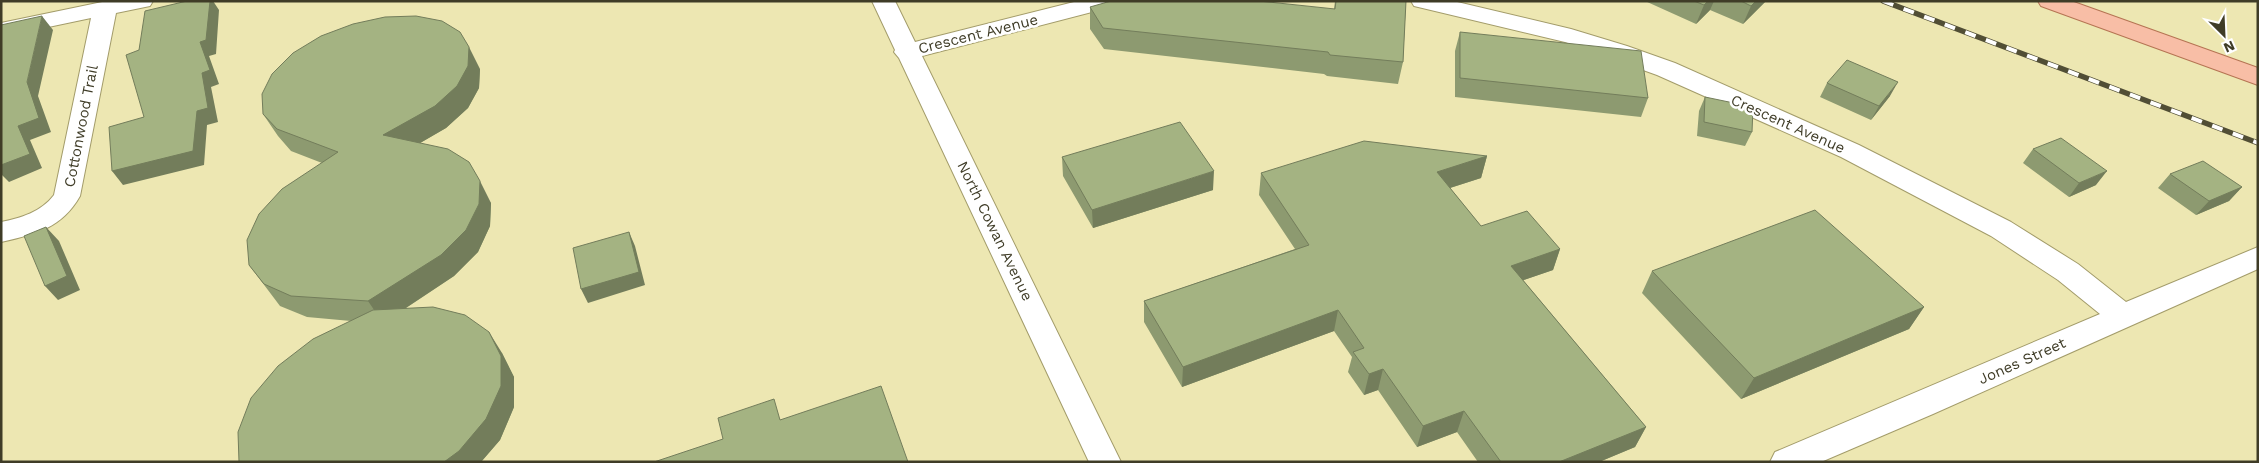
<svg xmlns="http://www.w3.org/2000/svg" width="2259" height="463" font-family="'Work Sans',sans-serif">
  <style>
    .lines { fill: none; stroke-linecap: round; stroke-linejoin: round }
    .minor-casing { stroke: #a39c6a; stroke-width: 2 }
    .major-casing { stroke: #b57453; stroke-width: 2 }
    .minor { fill: #fff; fill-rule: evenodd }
    .major { fill: #f8bea6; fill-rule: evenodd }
    .rail-casing { stroke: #514e35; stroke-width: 5.5 }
    .rail { stroke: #fff; stroke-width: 4; stroke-dasharray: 11; stroke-linecap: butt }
    .wall { fill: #8d9a70 }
    .shaded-wall { fill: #737d5b }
    .building { fill: #a4b382; stroke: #737d5b }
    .labels { text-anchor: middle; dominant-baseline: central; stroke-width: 5; stroke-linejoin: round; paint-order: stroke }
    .street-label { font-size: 15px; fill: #3f3c27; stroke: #fff }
  </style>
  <rect width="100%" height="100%" fill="#ede7b2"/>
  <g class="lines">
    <defs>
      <path id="minor" d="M 107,1 L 153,1 L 150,6 L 116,13 L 80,196 C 62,228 36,234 1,242 L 1,222 C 21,218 41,212 54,195 L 91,18 L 1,37 L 1,23 Z
        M 872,1 L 895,1 L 915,42 L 1078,1 L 1118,1 L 1115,6 L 922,56 L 1121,462 L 1089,462 L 899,58 L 894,52 L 895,50 Z
        M 1411,1 L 1453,1 L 1571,29 L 1627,46 L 1675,63 L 1859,145 L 2011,222 L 2078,264 L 2126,302 L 2258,247 L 2258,269 L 1933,414 L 1821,462 L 1770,462 L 1775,452 L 2100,314 L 2058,280 L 1991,236 L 1841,157 L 1657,75 L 1565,42 L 1414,6 Z"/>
      <path id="major" d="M 2038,1 L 2071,1 L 2258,68 L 2258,85 L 2041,6 Z"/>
    </defs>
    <use href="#minor" class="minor-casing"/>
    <use href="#major" class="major-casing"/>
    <use href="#minor" class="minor"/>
    <use href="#major" class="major"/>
    <defs>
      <path id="rail" d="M 1883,1 L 2258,143"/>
    </defs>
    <use href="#rail" class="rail-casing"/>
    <use href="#rail" class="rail"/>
  </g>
  <path class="wall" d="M 1335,1 L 1406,1 L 1403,62 L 1398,84 L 1327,76 L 1324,74 L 1104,49 L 1090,29 L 1090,7 L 1334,9 Z
    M 1645,1 L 1766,1 L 1743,24 L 1710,10 L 1696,24 Z
    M 1460,32 L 1648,98 L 1641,117 L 1455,97 L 1455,51 Z
    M 480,69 L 479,88 L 468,108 L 446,128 L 420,143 L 491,203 L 490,226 L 478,252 L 454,276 L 406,308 L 502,353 L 514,377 L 514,407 L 500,440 L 481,462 L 239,462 L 351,321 L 307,317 L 280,306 L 249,265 L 322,163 L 291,151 L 278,136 L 263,114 Z
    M 1827,83 L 1890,96 L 1871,120 L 1820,97 Z
    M 1705,97 L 1752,132 L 1745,146 L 1697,136 L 1699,111 Z
    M 2033,149 L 2096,185 L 2069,197 L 2023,163 Z
    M 1487,156 L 1481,178 L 1450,188 L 1481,226 L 1560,249 L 1553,270 L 1523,280 L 1646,427 L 1635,447 L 1599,462 L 1478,462 L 1457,432 L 1417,447 L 1378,390 L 1364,395 L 1348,372 L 1352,357 L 1334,331 L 1182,387 L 1144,322 L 1144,301 L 1295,249 L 1259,195 L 1261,173 Z
    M 1062,157 L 1213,190 L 1093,228 L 1063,176 Z
    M 2170,174 L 2242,187 L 2229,201 L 2196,215 L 2158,188 Z
    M 1652,271 L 1924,307 L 1909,329 L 1741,399 L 1642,293 Z"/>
  <path class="shaded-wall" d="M 210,1 L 213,1 L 219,10 L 216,54 L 209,56 L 219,84 L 211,87 L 218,122 L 207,125 L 204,165 L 123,185 L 112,171 L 197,111 L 202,73 L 200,42 Z
    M 1708,1 L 1714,1 L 1710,10 L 1696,24 L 1704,5 Z
    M 1756,1 L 1766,1 L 1743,24 L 1751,6 Z
    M 42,16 L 53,30 L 38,96 L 51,132 L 30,140 L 42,168 L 9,182 L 1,174 L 1,165 L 18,126 L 27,82 Z
    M 469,47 L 480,69 L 479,88 L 468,108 L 446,128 L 396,157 L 383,135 Z
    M 1898,82 L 1890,96 L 1871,120 L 1879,106 Z
    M 1487,156 L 1481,178 L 1431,194 L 1437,172 Z
    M 1214,171 L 1213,190 L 1093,228 L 1092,210 Z
    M 2107,171 L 2096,185 L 2069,197 L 2079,183 Z
    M 480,181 L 491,203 L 490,226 L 478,252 L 454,276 L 383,323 L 368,301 Z
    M 2242,187 L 2229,201 L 2196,215 L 2209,201 Z
    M 46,227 L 59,241 L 80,290 L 58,300 L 45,286 Z
    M 629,232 L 635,246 L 645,285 L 588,303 L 581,289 Z
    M 1560,249 L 1553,270 L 1504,287 L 1511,266 Z
    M 1924,307 L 1909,329 L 1741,399 L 1754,378 Z
    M 1338,310 L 1334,331 L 1182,387 L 1183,367 Z
    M 489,332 L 502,353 L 514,377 L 514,407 L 500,440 L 481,462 L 444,462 Z
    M 1383,369 L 1378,390 L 1364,395 L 1369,374 Z
    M 1464,411 L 1457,432 L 1417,447 L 1423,426 Z
    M 1646,427 L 1635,447 L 1599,462 L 1559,462 Z"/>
  <path class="building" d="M 187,1 L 210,1 L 206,40 L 200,42 L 210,70 L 202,73 L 208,108 L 197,111 L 193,151 L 112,171 L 109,127 L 144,117 L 126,55 L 139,50 L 145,11 Z
    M 1111,1 L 1259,1 L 1335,9 L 1336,1 L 1406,1 L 1403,62 L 1330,55 L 1328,52 L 1103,28 L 1090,7 Z
    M 1694,1 L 1708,1 L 1704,5 Z
    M 1741,1 L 1756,1 L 1751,6 Z
    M 42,16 L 27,82 L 39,118 L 18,126 L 30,154 L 1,165 L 1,25 Z
    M 416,16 L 442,21 L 460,32 L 469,47 L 468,66 L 457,86 L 435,106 L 383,135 L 448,149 L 469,162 L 480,181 L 479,204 L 466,230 L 441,255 L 368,301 L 291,296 L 264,284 L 249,265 L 247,240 L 259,214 L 282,189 L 338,152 L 277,129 L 263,114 L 262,94 L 272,74 L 293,53 L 321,36 L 353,24 L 385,17 Z
    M 1460,32 L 1641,51 L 1648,98 L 1460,78 Z
    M 1847,60 L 1898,82 L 1879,106 L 1827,83 Z
    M 1705,97 L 1753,107 L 1752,132 L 1704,122 Z
    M 1180,122 L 1214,171 L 1092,210 L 1062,157 Z
    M 2061,138 L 2107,171 L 2079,183 L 2033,149 Z
    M 1364,141 L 1487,156 L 1437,172 L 1481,226 L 1527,211 L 1560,249 L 1511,266 L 1646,427 L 1559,462 L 1501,462 L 1464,411 L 1423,426 L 1383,369 L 1369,374 L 1353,352 L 1364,348 L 1338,310 L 1183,367 L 1144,301 L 1309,245 L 1261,173 Z
    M 2203,161 L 2242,187 L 2209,201 L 2170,174 Z
    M 1815,210 L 1924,307 L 1754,378 L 1652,271 Z
    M 46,227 L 67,276 L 45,286 L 24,236 Z
    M 629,232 L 639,272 L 581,289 L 573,248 Z
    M 433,307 L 465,315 L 489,332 L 501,356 L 501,386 L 486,419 L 459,451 L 444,462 L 239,462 L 238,432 L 251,398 L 278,366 L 313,339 L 373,310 Z
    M 881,386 L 908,462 L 654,462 L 723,439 L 718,418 L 774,399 L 780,420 Z"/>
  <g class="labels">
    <g class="street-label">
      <text transform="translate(978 34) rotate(-14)">Crescent Avenue</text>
      <text transform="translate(1788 124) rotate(24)">Crescent Avenue</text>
      <text transform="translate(81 126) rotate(-79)">Cottonwood Trail</text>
      <text transform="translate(995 231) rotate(64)">North Cowan Avenue</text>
      <text transform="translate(2022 361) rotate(-24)">Jones Street</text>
    </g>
  </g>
  <rect width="2259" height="463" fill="none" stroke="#3f3c27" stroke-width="5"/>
  <g transform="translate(2224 35) rotate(156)" stroke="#ffffff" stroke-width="4" paint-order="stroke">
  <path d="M0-4L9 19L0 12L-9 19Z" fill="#3f3c27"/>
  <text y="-8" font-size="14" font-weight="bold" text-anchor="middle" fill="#3f3c27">N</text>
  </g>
</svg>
